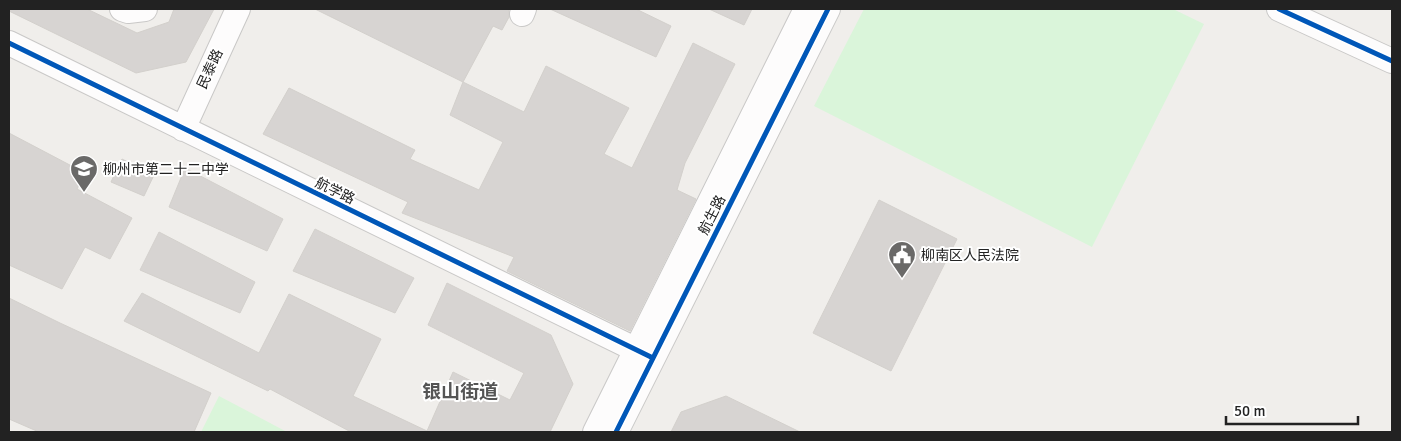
<svg xmlns="http://www.w3.org/2000/svg" width="1401" height="441" font-family="Signika,'Noto Sans SC',sans-serif">
  <style>
    .park { fill: #daf5da }
    .building { fill: #d7d4d2; stroke: #d3d0cc }
    .lines { fill: none; stroke-linecap: round; stroke-linejoin: round }
    .minor-casing { stroke: #c9c8c7; stroke-width: 26 }
    .minor { stroke: #fdfcfc; stroke-width: 24 }
    .cycleway-casing { stroke: #fff; stroke-width: 8 }
    .cycleway { stroke: #0057b8; stroke-width: 5 }
    .labels { text-anchor: middle; dominant-baseline: central; stroke-width: 4; stroke-linejoin: round; paint-order: stroke }
    .street-label { font-size: 14px; fill: #222; stroke: #fff }
    .poi-label { font-size: 14px; fill: #222; stroke: #fff; text-anchor: start }
    .district-label { font-size: 19px; font-weight: bold; fill: #555; stroke: #fff }
  </style>
  <rect width="100%" height="100%" fill="#f0eeeb"/>
  <path class="park" d="M 864,9 L 1173,9 L 1204,24 L 1092,247 L 814,106 Z
    M 219,396 L 287,432 L 201,432 Z"/>
  <path class="building" d="M 9,9 L 87,9 L 137,33 L 169,22 L 174,9 L 214,9 L 186,62 L 136,73 L 9,11 Z
    M 315,9 L 509,9 L 509,17 L 502,30 L 493,26 L 463,82 Z
    M 550,9 L 636,9 L 671,26 L 656,57 Z
    M 709,9 L 752,9 L 744,25 Z
    M 693,43 L 735,64 L 685,163 L 677,190 L 696,199 L 630,331 L 507,271 L 514,257 L 402,213 L 408,202 L 263,134 L 289,88 L 415,150 L 410,159 L 479,190 L 503,142 L 450,115 L 463,82 L 524,112 L 546,66 L 629,108 L 604,154 L 632,168 Z
    M 9,133 L 85,173 L 77,189 L 132,218 L 110,259 L 85,247 L 62,289 L 9,265 Z
    M 122,159 L 154,175 L 144,196 L 111,182 Z
    M 185,168 L 283,219 L 267,251 L 169,207 Z
    M 879,200 L 957,239 L 891,371 L 813,333 Z
    M 315,229 L 414,278 L 395,313 L 293,271 Z
    M 159,232 L 255,282 L 240,313 L 140,270 Z
    M 447,283 L 551,335 L 573,384 L 550,432 L 351,432 L 270,389 L 268,391 L 124,321 L 142,293 L 259,353 L 289,294 L 381,339 L 353,396 L 427,431 L 453,372 L 510,400 L 524,373 L 428,325 Z
    M 9,298 L 60,323 L 211,393 L 194,432 L 39,432 L 9,419 Z
    M 726,396 L 800,432 L 671,432 L 681,412 Z"/>
  <g class="lines">
    <defs>
      <path id="minor" d="M 122,9 L 128,11 L 145,9
        M 1279,9 L 1392,61
        M 522,14 L 524,9
        M 9,43 L 653,358
        M 183,129 L 238,9
        M 595,432 L 806,9
        M 616,432 L 828,9"/>
    </defs>
    <use href="#minor" class="minor-casing"/>
    <use href="#minor" class="minor"/>
    <defs>
      <path id="cycleway" d="M 1279,9 L 1392,61
        M 9,43 L 653,358
        M 616,432 L 828,9"/>
    </defs>
    <use href="#cycleway" class="cycleway-casing"/>
    <use href="#cycleway" class="cycleway"/>
  </g>
  <defs>
    <symbol id="school-pin" viewBox="-11 -11 22 30"><path d="M0 17L-7.5 6A9.5 9.5 0 1 1 7.5 6Z" fill="#6a6968" stroke="#fff"/><path d="M0-5L7-2L0 1L-7-2ZM-4 1L0 2.5L4 1V4Q0 6-4 4Z" fill="#fff"/></symbol>
    <symbol id="civic-pin" viewBox="-11 -11 22 30"><path d="M0 17L-7.5 6A9.5 9.5 0 1 1 7.5 6Z" fill="#6a6968" stroke="#fff"/><path d="M-.6-6.5H3V-4.5H.6V-3L4-1V1h2V6H-6V1h2V-1L-.6-3ZM-1.2 2.5V6h2.4V2.5Z" fill="#fff"/></symbol>
  </defs>
  <g fill-rule="evenodd">
    <use href="#school-pin" x="68" y="153" width="32" height="43"/>
    <use href="#civic-pin" x="886" y="239" width="32" height="43"/>
  </g>
  <g class="labels">
    <g class="street-label">
      <text transform="translate(210 69) rotate(-65)">民泰路</text>
      <text transform="translate(335 191) rotate(26)">航学路</text>
      <text transform="translate(712 215) rotate(-63)">航生路</text>
    </g>
    <g class="poi-label">
      <text x="103" y="169">柳州市第二十二中学</text>
      <text x="921" y="255">柳南区人民法院</text>
    </g>
    <g class="district-label">
      <text x="460" y="392">银山街道</text>
    </g>
  </g>
  <rect width="1401" height="441" fill="none" stroke="#222222" stroke-width="20"/>
  <path d="M1226 416v8h132v-8" fill="none" stroke="#222222" stroke-width="2.5"/>
  <text x="1234" y="416" font-size="15" fill="#222222" stroke="#ffffff" stroke-width="4" paint-order="stroke">50 m</text>
</svg>
